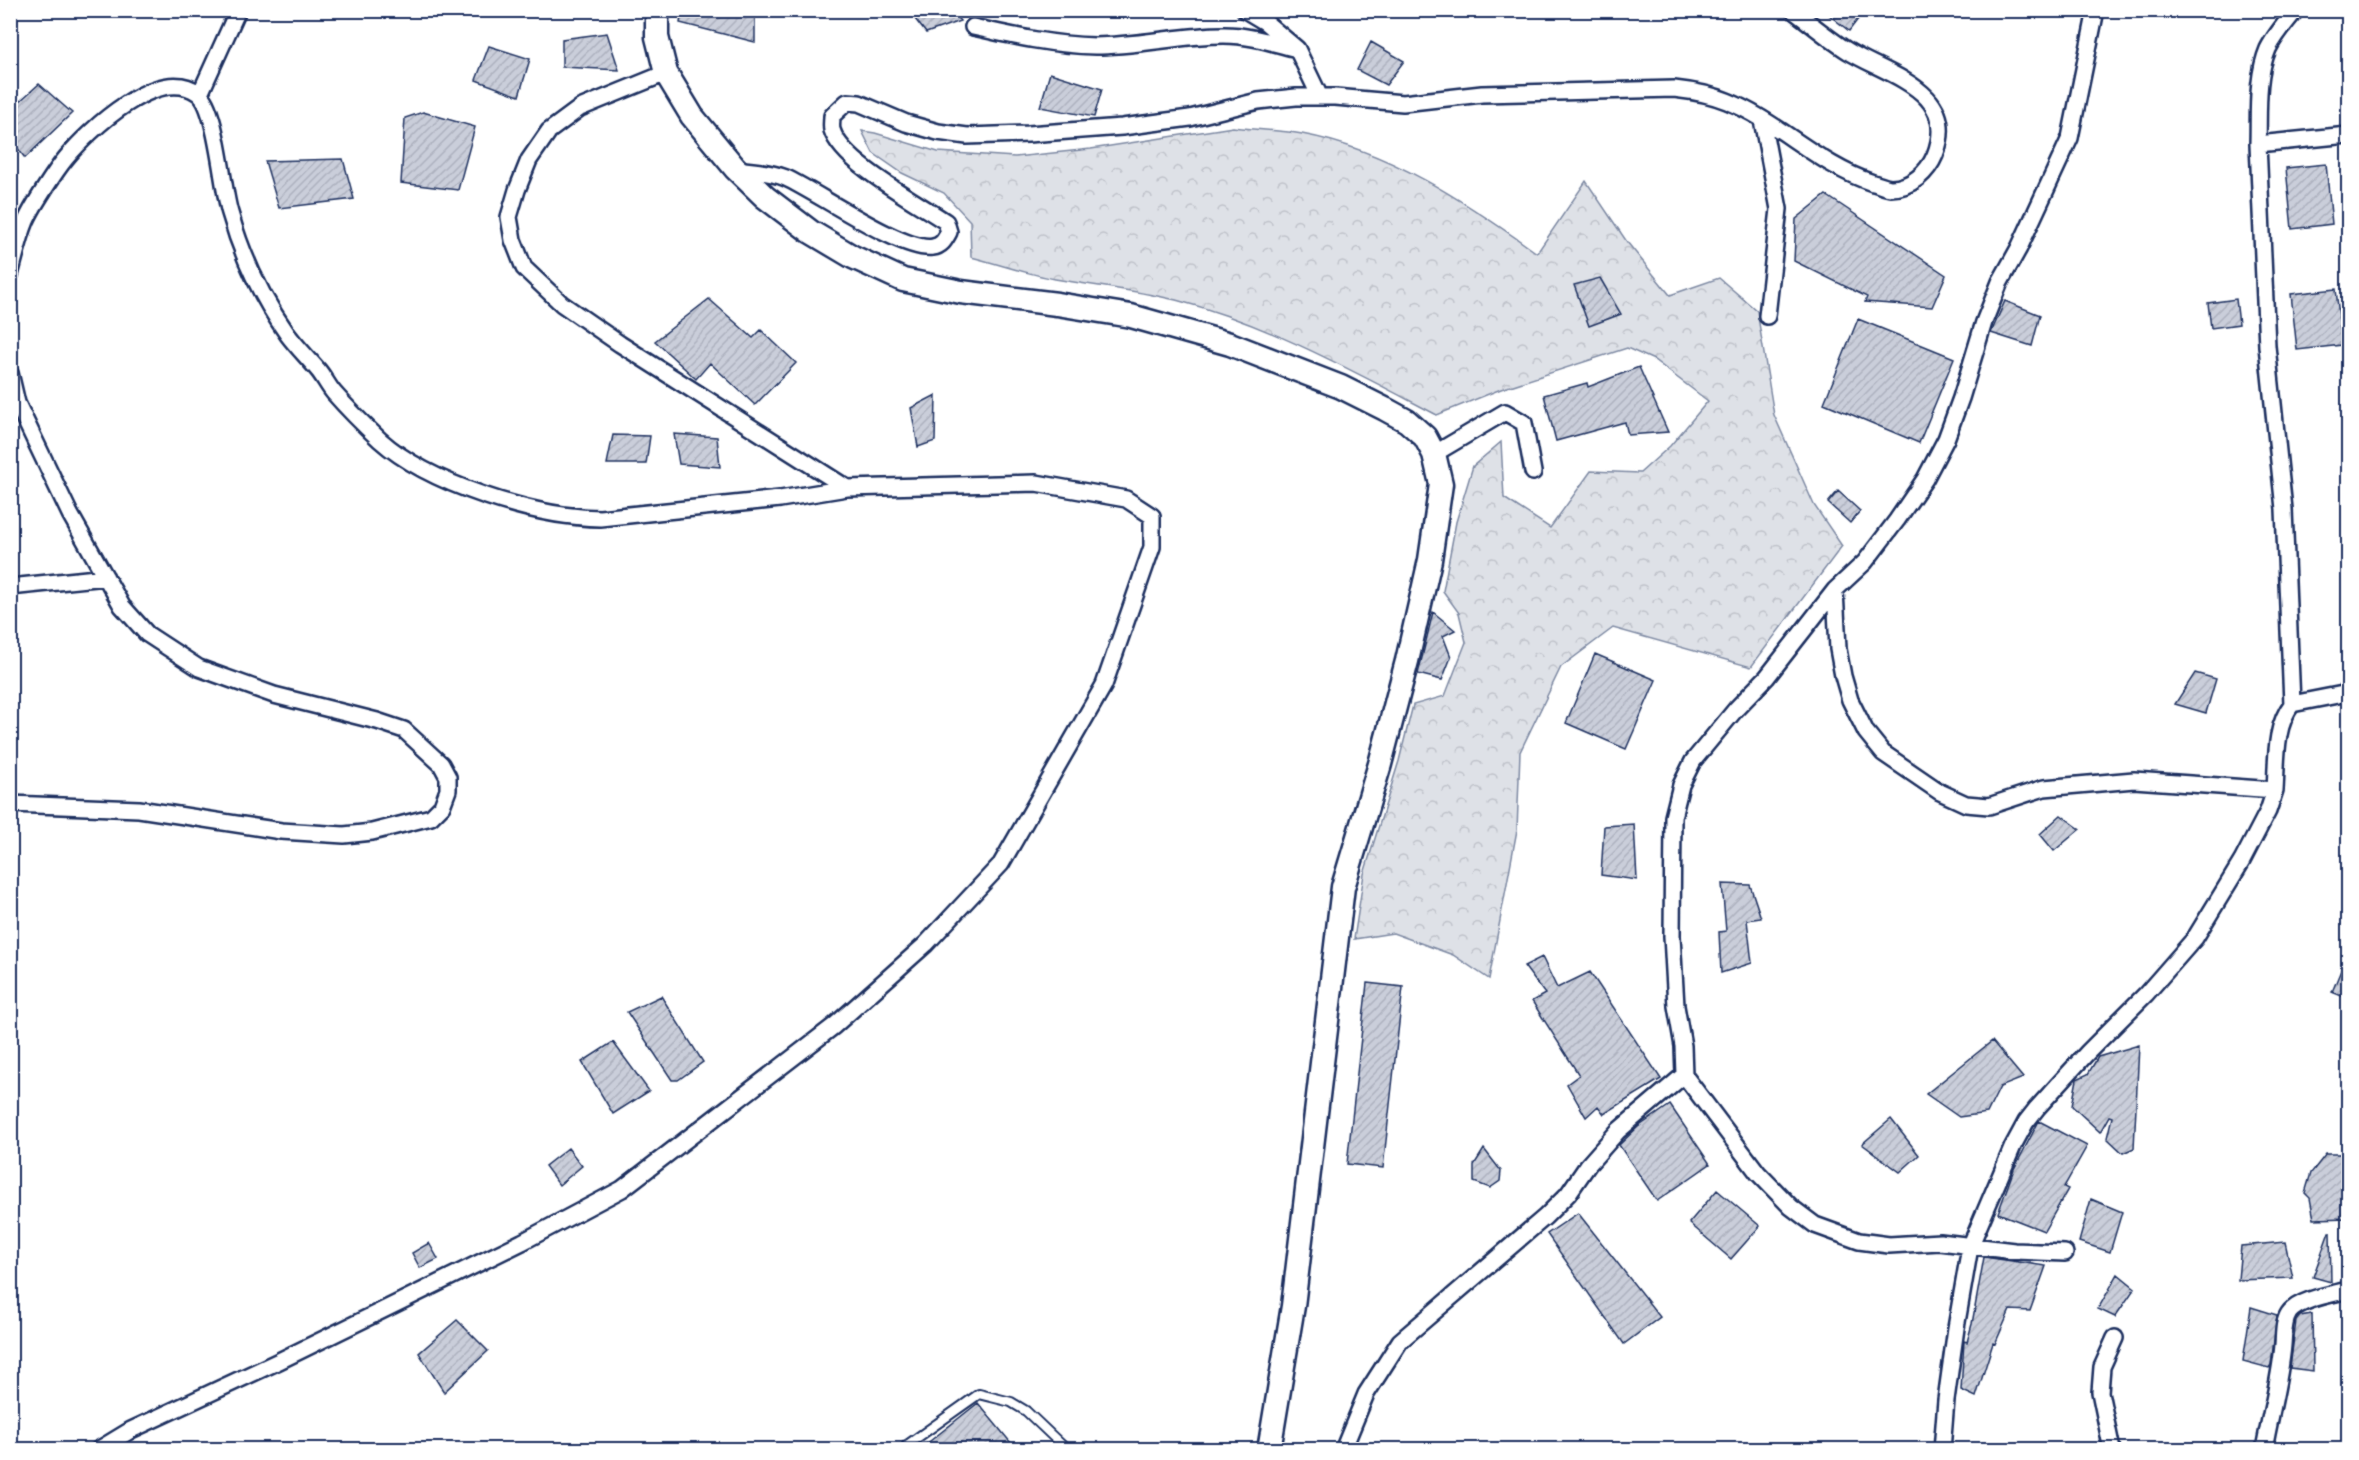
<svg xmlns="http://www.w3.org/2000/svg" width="2359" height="1460" font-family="Sriracha,sans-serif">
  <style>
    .forest { fill: url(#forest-crowns); stroke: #7c88a2; stroke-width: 1.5 }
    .building { fill: url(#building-hatch); stroke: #1b2f5e; stroke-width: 1.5 }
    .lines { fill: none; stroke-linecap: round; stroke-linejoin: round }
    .service-casing { stroke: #1b2f5e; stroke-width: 12 }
    .minor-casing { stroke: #1b2f5e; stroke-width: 20 }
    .secondary-casing { stroke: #1b2f5e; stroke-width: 27 }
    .service { stroke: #fff; stroke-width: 8 }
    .minor { stroke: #fff; stroke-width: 15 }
    .secondary { stroke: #fff; stroke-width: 22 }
  </style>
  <defs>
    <pattern id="forest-crowns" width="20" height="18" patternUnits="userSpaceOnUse" patternTransform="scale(1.5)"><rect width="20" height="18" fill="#dee1e7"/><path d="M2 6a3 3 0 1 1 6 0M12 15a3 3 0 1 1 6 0" fill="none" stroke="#bec1c9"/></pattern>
    <pattern id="building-hatch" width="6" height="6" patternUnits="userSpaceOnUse" patternTransform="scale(1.5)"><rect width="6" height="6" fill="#caceda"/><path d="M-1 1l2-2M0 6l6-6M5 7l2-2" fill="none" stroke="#adb1be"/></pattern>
  </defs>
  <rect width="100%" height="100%" fill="#fff"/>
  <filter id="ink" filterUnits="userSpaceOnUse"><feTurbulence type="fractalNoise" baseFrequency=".0167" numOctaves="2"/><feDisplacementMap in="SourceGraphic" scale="12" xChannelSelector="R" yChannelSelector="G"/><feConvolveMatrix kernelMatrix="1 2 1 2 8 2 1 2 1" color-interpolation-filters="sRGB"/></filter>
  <g filter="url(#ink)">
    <path class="forest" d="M 1233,127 C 1255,130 1279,130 1302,134 C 1389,150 1466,202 1537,253 L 1586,181 L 1627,242 L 1670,295 L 1719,278 L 1757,311 L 1774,415 L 1814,505 L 1842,546 L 1751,667 L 1613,628 L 1561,667 L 1520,752 L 1517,830 L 1489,979 L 1453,955 L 1393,933 L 1354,939 L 1364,874 L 1399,761 L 1413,705 L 1445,696 L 1466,642 L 1459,613 L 1443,591 L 1456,522 L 1473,466 L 1501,442 L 1504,498 L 1550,528 L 1591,471 L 1640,473 L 1670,446 L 1708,401 L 1654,360 L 1627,348 L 1501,389 L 1437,415 C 1353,371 1268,324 1176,300 C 1136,290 1095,286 1055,279 C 1027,274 999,264 971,257 L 970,221 L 944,193 L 902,173 L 873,153 L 862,131 L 875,133 L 938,152 L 1015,157 L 1091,149 Z"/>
    <path class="building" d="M 682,10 L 755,10 L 755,42 L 680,23 Z
      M 908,10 L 950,10 L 960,21 L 926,33 Z
      M 1823,10 L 1865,10 L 1849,31 Z
      M 607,33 L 619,70 L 562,67 L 562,39 Z
      M 1371,42 L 1404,61 L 1386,85 L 1357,70 Z
      M 489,46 L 530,59 L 519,96 L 476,80 Z
      M 1050,73 L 1102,89 L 1094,117 L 1040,107 Z
      M 39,84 L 72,113 L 25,158 L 10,138 L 10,110 Z
      M 423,112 L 475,127 L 458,190 L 401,183 L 405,118 Z
      M 343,159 L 354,199 L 279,208 L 265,161 Z
      M 2326,164 L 2332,224 L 2292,229 L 2286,168 Z
      M 1826,195 L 1946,275 L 1932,307 L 1865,302 L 1867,297 L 1794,261 L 1796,219 Z
      M 1600,278 L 1621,314 L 1589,326 L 1574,285 Z
      M 2336,289 L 2342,345 L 2297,350 L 2291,294 Z
      M 709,299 L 753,338 L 761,330 L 796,363 L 755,405 L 710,363 L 696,379 L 655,341 Z
      M 2236,299 L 2239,324 L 2211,328 L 2208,303 Z
      M 2005,301 L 2040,315 L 2032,346 L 1991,333 Z
      M 1858,319 L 1954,358 L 1919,443 L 1824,403 Z
      M 1639,367 L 1668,432 L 1628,435 L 1625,422 L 1556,441 L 1544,395 L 1587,383 L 1588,387 Z
      M 936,395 L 935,441 L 918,447 L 911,408 Z
      M 674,434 L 717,437 L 720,467 L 679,464 Z
      M 613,435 L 650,436 L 646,464 L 607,464 Z
      M 1838,491 L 1860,511 L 1850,523 L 1828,503 Z
      M 1433,612 L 1455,630 L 1443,636 L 1451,657 L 1442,680 L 1418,674 Z
      M 1595,654 L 1656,680 L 1626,749 L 1566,723 Z
      M 2195,673 L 2216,679 L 2206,713 L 2175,704 Z
      M 2061,815 L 2080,829 L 2054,851 L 2040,834 Z
      M 1634,824 L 1637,880 L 1601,875 L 1604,826 Z
      M 1722,884 L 1750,885 L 1761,918 L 1747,920 L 1752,963 L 1721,973 L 1719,932 L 1726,931 Z
      M 2348,953 L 2349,953 L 2349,999 L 2332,992 Z
      M 1542,957 L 1557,988 L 1590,972 L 1661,1079 L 1604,1114 L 1598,1106 L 1586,1117 L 1567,1084 L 1579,1075 L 1532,1001 L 1545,994 L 1524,966 Z
      M 1367,983 L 1403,987 L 1383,1168 L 1347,1164 Z
      M 661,996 L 703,1062 L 678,1080 L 672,1080 L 627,1012 Z
      M 1992,1041 L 2023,1078 L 2000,1087 L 1987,1113 L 1959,1117 L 1926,1094 Z
      M 613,1042 L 649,1091 L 613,1114 L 582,1062 Z
      M 2139,1045 L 2134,1148 L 2123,1153 L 2107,1138 L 2112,1117 L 2109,1116 L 2100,1132 L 2072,1106 L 2077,1079 L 2088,1074 L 2098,1057 Z
      M 1670,1105 L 1710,1164 L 1657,1201 L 1619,1145 L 1638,1127 Z
      M 1891,1119 L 1919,1155 L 1900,1172 L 1862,1144 Z
      M 2039,1121 L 2087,1146 L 2064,1187 L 2068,1189 L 2044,1231 L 1998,1213 L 2014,1169 Z
      M 568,1148 L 582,1166 L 559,1185 L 545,1166 Z
      M 1484,1149 L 1501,1171 L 1500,1181 L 1490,1188 L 1474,1182 L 1474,1165 Z
      M 2326,1154 L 2349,1154 L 2349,1218 L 2314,1219 L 2310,1198 L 2305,1193 L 2311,1173 Z
      M 1717,1190 L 1760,1226 L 1731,1259 L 1689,1223 Z
      M 2091,1199 L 2122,1212 L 2110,1252 L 2079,1242 Z
      M 1578,1213 L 1660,1317 L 1624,1344 L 1547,1234 Z
      M 2329,1232 L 2330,1232 L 2331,1282 L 2313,1277 Z
      M 2285,1242 L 2293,1278 L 2238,1280 L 2241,1246 Z
      M 429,1243 L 438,1259 L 420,1268 L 412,1253 Z
      M 1984,1257 L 2046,1266 L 2030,1311 L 2010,1310 L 1995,1344 L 1993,1343 L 1976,1397 L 1961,1390 L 1964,1341 L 1967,1342 L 1972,1324 Z
      M 2118,1274 L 2135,1288 L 2115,1317 L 2098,1309 Z
      M 2251,1307 L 2277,1315 L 2271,1365 L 2269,1368 L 2243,1361 Z
      M 2312,1314 L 2313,1371 L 2290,1368 L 2296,1321 L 2300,1316 Z
      M 457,1320 L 488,1351 L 444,1392 L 419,1353 Z
      M 978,1403 L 1016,1449 L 920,1449 Z"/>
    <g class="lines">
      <defs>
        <path id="service" d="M 903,1450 L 907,1445 L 979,1394 L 1011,1402 L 1026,1411 L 1067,1450"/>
        <path id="minor" d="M 1245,10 L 1265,22 L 1297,49 L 1320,97
          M 973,27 C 1013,36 1053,45 1095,46 C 1138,46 1181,35 1224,35 C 1249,35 1273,43 1297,49
          M 666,73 L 580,108 L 549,131 L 529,160 L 517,190 L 509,217 L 513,240 L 524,268 L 562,304 L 620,344 L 847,488
          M 200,94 L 238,10
          M 1762,120 L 1779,209 L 1767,316
          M 2258,144 C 2259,113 2256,77 2268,49 C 2275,35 2286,22 2296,10
          M 736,169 C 752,171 772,172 786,178 C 817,192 904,253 933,247 C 942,246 945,239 949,232 L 946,222 C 917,202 842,163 832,130 C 831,126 832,121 832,116 L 847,102 L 859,103 L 906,123 L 938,132 L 967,136 L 1028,134 L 1122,127 L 1190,118 L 1258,101 L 1296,97 L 1335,97 L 1403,103 L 1482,94 L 1674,89 C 1692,91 1710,94 1727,101 C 1778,121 1818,165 1873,183 C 1878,184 1886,188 1891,188 C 1911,188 1928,172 1935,155 C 1960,91 1889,76 1848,51 C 1829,39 1811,24 1793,10
          M 10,275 C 15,257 19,238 26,221 C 32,207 56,170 66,158 C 89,130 159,64 198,93 C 217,107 222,188 230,213 C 242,256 262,298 288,335 C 297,347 308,358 318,370 C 324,377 328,386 334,393 C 348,409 364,425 380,440 C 429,484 534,517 600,518 L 780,499 L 847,488 L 1036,483 L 1126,499 L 1152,516 L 1152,547 L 1104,685 L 1001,864 L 926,944 L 834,1026 L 622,1189 L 522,1242 L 279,1361 L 131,1430 L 98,1450
          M 10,373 L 17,403 L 70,514 L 122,606 L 147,634 L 199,668 L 274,695 L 377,721 L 404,730 L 441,764 L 448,777 L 448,790 L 442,806 L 431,817 L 372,832 L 344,835 L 281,831 L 139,809 L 10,804
          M 1434,454 L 1505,412 L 1524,423 L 1533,472
          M 10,587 L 106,577
          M 1835,590 L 1838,649 L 1843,676 L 1850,700 L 1866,732 L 1883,753 L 1940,792 L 1966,804 L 1989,806 L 2044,788 L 2134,780 L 2275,790 C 2277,761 2274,727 2292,704 L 2284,509 L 2267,346 L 2258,144 L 2348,135
          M 2292,704 L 2348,693
          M 1684,1075 L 1758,1173 L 1791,1207 L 1815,1225 L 1859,1241 L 1889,1245 L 1940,1242 L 2014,1251 L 2065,1253
          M 1343,1450 L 1366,1394 L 1400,1341 L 1545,1217 L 1568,1194 L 1588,1165 L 1618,1131 L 1684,1075 L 1683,1046 L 1676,1006 L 1672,936 L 1673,817 L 1681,785 L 1693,761 L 1736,709 L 1767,677 L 1835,590 L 1865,562 L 1897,520 L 1925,479 L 1946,439 L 1961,398 L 1984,322 L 2000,282 L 2019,248 L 2070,138 L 2096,10
          M 1942,1450 L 1946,1400 L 1956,1328 L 1970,1247 L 2013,1146 L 2026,1122 L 2037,1108 L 2088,1052 L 2146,994 L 2195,938 L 2242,861 L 2268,811 L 2275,790
          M 2112,1450 L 2100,1392 L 2102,1367 L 2115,1338
          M 2264,1450 C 2270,1414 2280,1381 2283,1345 C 2284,1334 2283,1322 2289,1313 C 2299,1299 2333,1294 2348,1290"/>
        <path id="secondary" d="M 657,10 L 657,37 L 666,73 L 692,116 L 735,168 L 765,197 L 811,232 L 853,257 L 903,280 L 961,292 L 1057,304 L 1131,316 L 1230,344 L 1341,387 L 1385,409 L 1407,421 L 1425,437 L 1434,454 L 1441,484 L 1430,560 L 1407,661 L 1380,764 L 1343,887 L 1293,1306 L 1269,1450"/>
      </defs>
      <use href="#service" class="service-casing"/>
      <use href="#minor" class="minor-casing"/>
      <use href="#secondary" class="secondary-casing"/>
      <use href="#service" class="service"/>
      <use href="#minor" class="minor"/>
      <use href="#secondary" class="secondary"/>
    </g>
  </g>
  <rect width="2359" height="1460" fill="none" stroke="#fff" stroke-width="36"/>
  <rect x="18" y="18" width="2323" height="1424" fill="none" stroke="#1b2f5e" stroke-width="2" filter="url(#ink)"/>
</svg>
